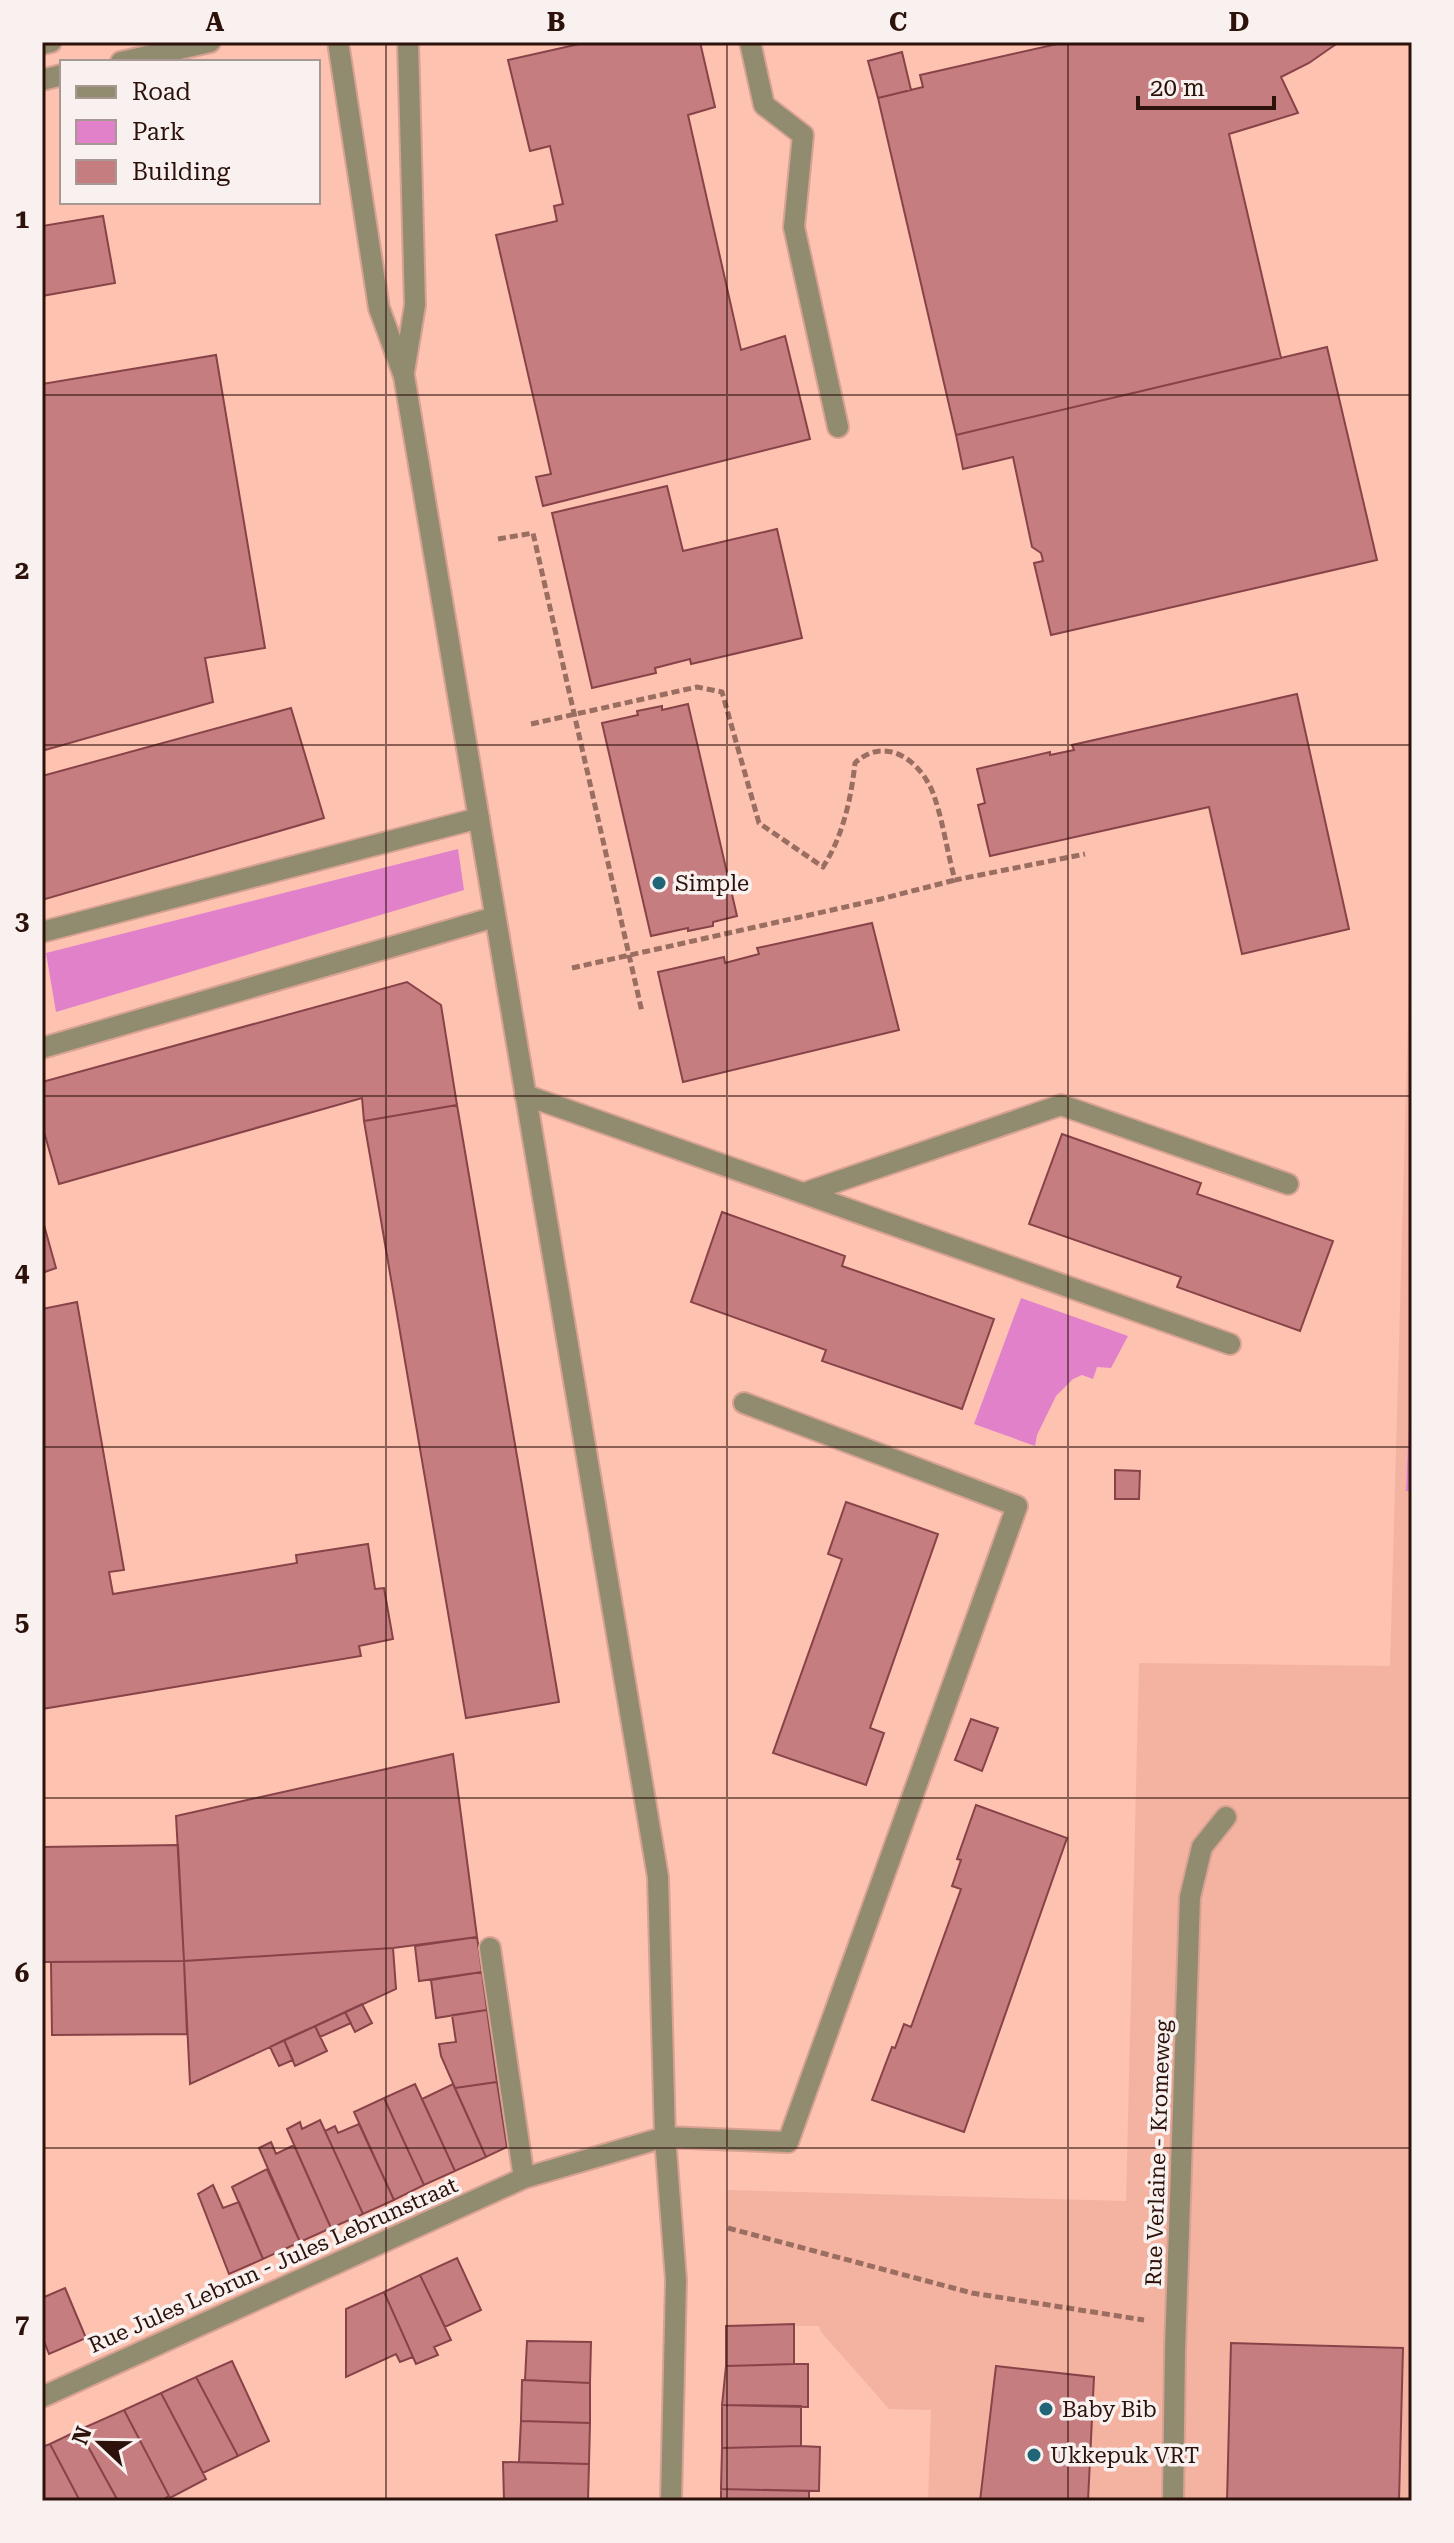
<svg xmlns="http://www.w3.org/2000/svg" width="1454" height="2543" font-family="'Roboto Serif',serif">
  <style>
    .built { fill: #f3b3a0 }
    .green { fill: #e181ca }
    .building { fill: #c67d80; stroke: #874348; stroke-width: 2 }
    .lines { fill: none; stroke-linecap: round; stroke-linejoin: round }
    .minor-casing { stroke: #d8a293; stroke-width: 24 }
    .path { stroke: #9a6e61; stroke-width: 5; stroke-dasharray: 8 4; stroke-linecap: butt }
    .minor { stroke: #918b6f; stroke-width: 20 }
    .grid { fill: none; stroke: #2c120a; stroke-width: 2; stroke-opacity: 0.55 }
    .poi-dot { fill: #206676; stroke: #f9f1ef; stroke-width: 3 }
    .labels { text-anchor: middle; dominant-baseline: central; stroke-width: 7; stroke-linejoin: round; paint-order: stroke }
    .poi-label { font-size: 22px; fill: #2c120a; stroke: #f9f1ef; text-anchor: start }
    .street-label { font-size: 22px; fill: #2c120a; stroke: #f9f1ef }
    .neatline { fill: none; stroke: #2c120a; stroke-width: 3 }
    .grid-label { font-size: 26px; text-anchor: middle; font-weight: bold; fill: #2c120a }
  </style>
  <rect width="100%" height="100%" fill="#fec2b1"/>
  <path class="built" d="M 1412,875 L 1412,1348 L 1406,1490 L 1412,1491 L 1412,2501 L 928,2501 L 931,2410 L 889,2409 L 821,2332 L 819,2326 L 726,2326 L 728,2190 L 1126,2201 L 1139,1663 L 1390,1666 Z"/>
  <path class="green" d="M 458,849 L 464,890 L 56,1012 L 46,953 Z
    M 1021,1298 L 1128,1336 L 1111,1368 L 1097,1367 L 1093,1379 L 1082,1375 L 1073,1379 L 1056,1396 L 1037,1435 L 1035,1446 L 974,1424 Z
    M 1412,1348 L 1412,1491 L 1406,1491 Z"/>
  <path class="building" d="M 588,42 L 700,42 L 715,107 L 688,115 L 741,350 L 785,336 L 810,439 L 543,506 L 536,477 L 551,474 L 496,235 L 557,221 L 554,206 L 563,204 L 550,146 L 530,151 L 508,60 Z
    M 1066,42 L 1339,42 L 1309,63 L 1281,77 L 1298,113 L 1229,134 L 1281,358 L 956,435 L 878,98 L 923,87 L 920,75 Z
    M 902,52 L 911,90 L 878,98 L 868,61 Z
    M 103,216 L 115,283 L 42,296 L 42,226 Z
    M 1327,347 L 1377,560 L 1051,635 L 1034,563 L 1043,561 L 1041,553 L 1032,547 L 1013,457 L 963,469 L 956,435 Z
    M 216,355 L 265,648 L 205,658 L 213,702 L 42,751 L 42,384 Z
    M 667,486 L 683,551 L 777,529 L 802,638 L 691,664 L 690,659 L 655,668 L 656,673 L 592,688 L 552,513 Z
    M 1297,694 L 1349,929 L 1242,954 L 1209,807 L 990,856 L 978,805 L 985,803 L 977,769 L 1050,752 L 1050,755 L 1074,750 L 1072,745 Z
    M 688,704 L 737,916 L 713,922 L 713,926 L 688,931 L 688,928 L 651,936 L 602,723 L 638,715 L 637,711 L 662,706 L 662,710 Z
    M 291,708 L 324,818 L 42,900 L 42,776 Z
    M 872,923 L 899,1030 L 683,1082 L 658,972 L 724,957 L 725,963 L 759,954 L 757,948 Z
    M 407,982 L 441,1005 L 457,1105 L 364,1121 L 362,1098 L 59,1184 L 42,1125 L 42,1082 Z
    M 457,1105 L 559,1702 L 466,1718 L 364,1121 Z
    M 1062,1134 L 1201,1183 L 1197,1194 L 1333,1241 L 1300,1331 L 1177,1287 L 1181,1277 L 1029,1224 Z
    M 722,1212 L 845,1256 L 842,1266 L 994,1319 L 962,1409 L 822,1361 L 826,1350 L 691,1302 Z
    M 42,1218 L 56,1268 L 42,1273 Z
    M 77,1302 L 124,1570 L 109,1572 L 113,1594 L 297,1563 L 296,1555 L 368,1544 L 375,1589 L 384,1588 L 393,1639 L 359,1646 L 361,1656 L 42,1709 L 42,1309 Z
    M 1115,1470 L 1140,1471 L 1139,1499 L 1115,1499 Z
    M 846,1502 L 938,1534 L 870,1728 L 884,1733 L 866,1785 L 773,1753 L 842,1559 L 828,1554 Z
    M 971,1719 L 998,1728 L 982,1771 L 955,1760 Z
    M 453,1754 L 477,1937 L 393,1948 L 184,1961 L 176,1816 Z
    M 976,1805 L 1067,1838 L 964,2132 L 872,2100 L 892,2047 L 895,2048 L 904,2024 L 911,2027 L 961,1889 L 952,1886 L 961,1860 L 957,1859 Z
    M 178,1845 L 184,1961 L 43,1962 L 42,1847 Z
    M 477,1937 L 482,1972 L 419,1981 L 415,1946 Z
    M 393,1948 L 396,1989 L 190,2084 L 184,1961 Z
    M 184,1961 L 187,2034 L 52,2035 L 51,1962 Z
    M 482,1972 L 487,2010 L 436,2018 L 431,1980 Z
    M 362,2004 L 372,2023 L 355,2032 L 345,2012 Z
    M 487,2010 L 497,2082 L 455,2088 L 441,2056 L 439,2044 L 456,2042 L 452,2015 Z
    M 345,2012 L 351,2023 L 320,2037 L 315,2026 Z
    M 315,2026 L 327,2051 L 295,2066 L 284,2040 Z
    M 284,2040 L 293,2060 L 279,2066 L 270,2047 Z
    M 497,2082 L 507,2147 L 486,2157 L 455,2088 Z
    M 415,2084 L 455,2171 L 424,2185 L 384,2098 Z
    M 453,2084 L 486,2157 L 455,2171 L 422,2099 Z
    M 384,2098 L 424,2185 L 394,2200 L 354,2112 Z
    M 320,2120 L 363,2214 L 331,2228 L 287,2129 L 300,2122 L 302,2129 Z
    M 359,2124 L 394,2200 L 363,2214 L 325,2131 L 335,2126 L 338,2133 Z
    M 271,2142 L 276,2154 L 294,2145 L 331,2228 L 300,2242 L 259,2148 Z
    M 267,2169 L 300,2242 L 263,2259 L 232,2187 Z
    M 213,2185 L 223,2208 L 239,2202 L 263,2259 L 229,2274 L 198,2194 Z
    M 457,2258 L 481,2310 L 445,2327 L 420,2275 Z
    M 420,2275 L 451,2340 L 434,2347 L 438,2355 L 416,2364 L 384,2292 Z
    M 65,2288 L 86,2338 L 49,2354 L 42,2336 L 42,2298 Z
    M 384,2292 L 413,2357 L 400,2362 L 396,2354 L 346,2377 L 346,2309 Z
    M 794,2324 L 794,2364 L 726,2366 L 726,2326 Z
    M 527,2341 L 591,2342 L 590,2383 L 525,2380 Z
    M 1231,2343 L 1403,2348 L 1399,2501 L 1227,2501 Z
    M 232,2361 L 269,2441 L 238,2456 L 196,2377 Z
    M 794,2364 L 808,2364 L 808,2407 L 722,2405 L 726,2366 Z
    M 996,2366 L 1094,2377 L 1088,2501 L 980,2501 Z
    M 196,2377 L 238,2456 L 203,2473 L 161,2393 Z
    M 522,2380 L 590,2383 L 590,2423 L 521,2421 Z
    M 161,2393 L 206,2479 L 170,2498 L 124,2410 Z
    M 722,2405 L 801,2406 L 801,2446 L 722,2448 Z
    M 124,2410 L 169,2496 L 160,2501 L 118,2501 L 79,2430 Z
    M 521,2421 L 590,2423 L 589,2464 L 519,2462 Z
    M 79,2430 L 117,2499 L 114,2501 L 80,2501 L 50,2444 Z
    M 50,2444 L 80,2501 L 42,2501 L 42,2447 Z
    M 801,2446 L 820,2447 L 819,2491 L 721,2489 L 722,2448 Z
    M 503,2462 L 589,2464 L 588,2501 L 504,2501 Z
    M 721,2489 L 809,2491 L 809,2501 L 721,2501 Z"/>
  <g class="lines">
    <defs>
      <path id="minor" d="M 338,42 L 379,308 L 404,376 L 658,1877 L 665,2137 L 676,2280 L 671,2501
        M 750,42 L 764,105 L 803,135 L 794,227 L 838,427
        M 42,44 L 51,42
        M 121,62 L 210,42
        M 42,80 L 62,75
        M 404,372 L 415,305 L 408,42
        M 42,932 L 479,818
        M 42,1048 L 495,917
        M 525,1095 L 1230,1344
        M 804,1193 L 1061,1105 L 1288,1184
        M 490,1948 L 524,2178
        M 42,2397 L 524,2178 L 665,2137 L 788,2142 L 1017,1506 L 744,1403
        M 1173,2501 L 1175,2350 L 1190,1897 L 1202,1847 L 1226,1817"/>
    </defs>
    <use href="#minor" class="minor-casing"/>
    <path class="path" d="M 498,539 L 533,533 L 642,1012
      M 531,724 L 697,687 L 722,692 L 759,823 L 823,867 C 843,836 851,799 855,763 C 885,735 920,760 933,793 C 943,820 947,852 955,880 L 1085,854
      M 572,968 L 881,899 L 955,880
      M 728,2228 L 972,2293 L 1144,2320"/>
    <use href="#minor" class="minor"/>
  </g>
  <path class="grid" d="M 386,42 L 386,2501M 727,42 L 727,2501M 1068,42 L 1068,2501M 42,395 L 1412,395M 42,745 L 1412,745M 42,1096 L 1412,1096M 42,1447 L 1412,1447M 42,1798 L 1412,1798M 42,2148 L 1412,2148"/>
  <g class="poi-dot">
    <circle cx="659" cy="883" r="8"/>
    <circle cx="1046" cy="2409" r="8"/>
    <circle cx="1034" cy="2455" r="8"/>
  </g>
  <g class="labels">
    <g class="poi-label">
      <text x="675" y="883">Simple</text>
      <text x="1062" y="2409">Baby Bib</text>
      <text x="1050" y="2455">Ukkepuk VRT</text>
    </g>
    <g class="street-label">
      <text transform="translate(1158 2153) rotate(-88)">Rue Verlaine - Kromeweg</text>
      <text transform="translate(273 2265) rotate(-24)">Rue Jules Lebrun - Jules Lebrunstraat</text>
    </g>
  </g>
  <rect width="1454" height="2543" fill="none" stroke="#f9f1ef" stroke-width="88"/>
  <rect x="60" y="60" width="260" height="144" fill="#f9f1ef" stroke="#a79893" stroke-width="2"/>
  <rect x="76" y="86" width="40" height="12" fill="#918b6f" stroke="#a79893" stroke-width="2"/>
  <text x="132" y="100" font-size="24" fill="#2c120a">Road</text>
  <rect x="76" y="120" width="40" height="24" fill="#e181ca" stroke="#a79893" stroke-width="2"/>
  <text x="132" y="140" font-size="24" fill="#2c120a">Park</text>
  <rect x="76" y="160" width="40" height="24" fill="#c67d80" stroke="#a79893" stroke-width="2"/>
  <text x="132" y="180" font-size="24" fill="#2c120a">Building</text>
  <g transform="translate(100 2443) rotate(292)" stroke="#f9f1ef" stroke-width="6" paint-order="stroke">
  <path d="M0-6L14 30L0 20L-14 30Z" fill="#2c120a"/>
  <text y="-12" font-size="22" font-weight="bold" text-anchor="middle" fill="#2c120a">N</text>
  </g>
  <path d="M1138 96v12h136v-12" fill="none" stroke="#2c120a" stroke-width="4"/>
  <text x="1150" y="96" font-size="24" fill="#2c120a" stroke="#f9f1ef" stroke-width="6" paint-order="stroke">20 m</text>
  <rect x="44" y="44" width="1366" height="2455" class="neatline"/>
  <g class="grid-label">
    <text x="215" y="31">A</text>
    <text x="556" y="31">B</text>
    <text x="898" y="31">C</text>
    <text x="1239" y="31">D</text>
    <text x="22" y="228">1</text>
    <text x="22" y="579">2</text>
    <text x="22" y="930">3</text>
    <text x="22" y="1281">4</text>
    <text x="22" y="1631">5</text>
    <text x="22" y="1982">6</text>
    <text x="22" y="2333">7</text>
  </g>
</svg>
